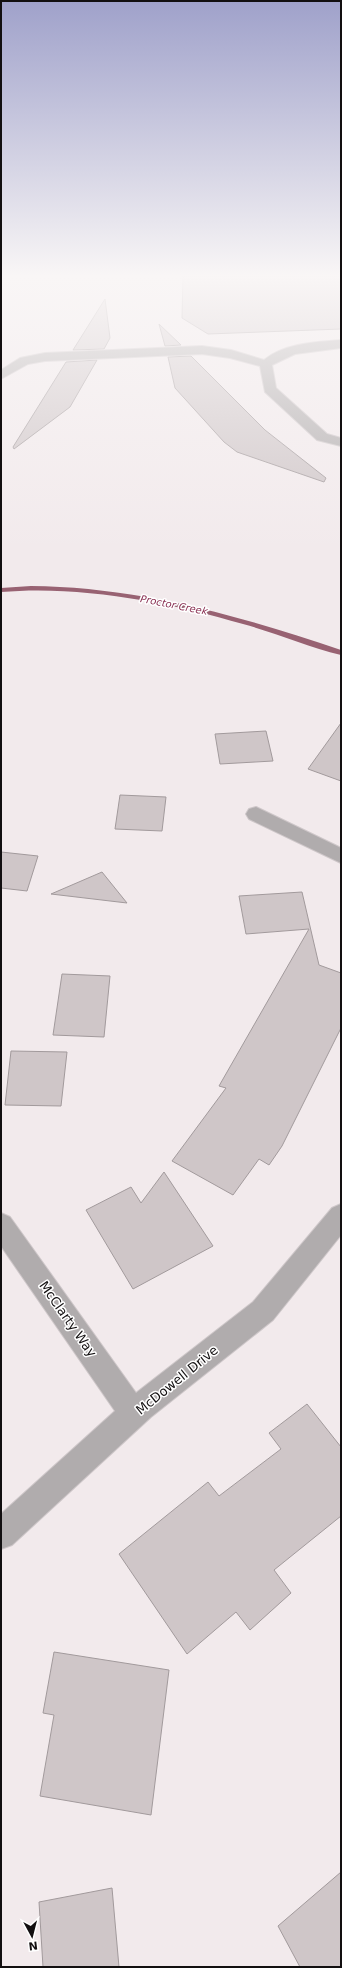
<svg xmlns="http://www.w3.org/2000/svg" width="342" height="1968" font-family="'DejaVu Sans',sans-serif">
  <style>
    .lines { fill: none; stroke-linecap: round; stroke-linejoin: round }
    .stream { fill: #986272; fill-rule: evenodd }
    .building { fill: #cfc6c8; stroke: #a29a9c }
    .minor-casing { stroke: #cec7c9; stroke-width: 2 }
    .minor { fill: #b0acad; fill-rule: evenodd }
    .labels { text-anchor: middle; dominant-baseline: central; stroke-width: 3; stroke-linejoin: round; paint-order: stroke }
    .far-water-label { font-size: 10px; font-style: italic; fill: #882d50; stroke: #fff }
    .near-street-label { font-size: 13px; fill: #120f10; stroke: #fff }
  </style>
  <rect width="100%" height="100%" fill="#f2eaec"/>
  <g class="lines">
    <path class="stream" d="M 31,586 C 138,587 241,616 341,650 L 341,655 C 308,647 276,633 243,624 C 168,602 79,585 1,592 L 1,588 Z"/>
  </g>
  <path class="building" d="M 183,276 L 341,276 L 341,329 L 208,334 L 182,318 Z
    M 105,299 L 110,338 L 104,349 L 73,350 Z
    M 159,324 L 181,345 L 165,346 Z
    M 191,356 L 265,430 L 326,478 L 324,482 L 237,452 L 224,442 L 175,388 L 168,357 Z
    M 97,360 L 70,407 L 14,449 L 13,447 L 66,362 Z
    M 341,723 L 341,781 L 308,769 Z
    M 266,731 L 273,761 L 220,764 L 215,734 Z
    M 120,795 L 166,797 L 162,831 L 115,829 Z
    M 1,852 L 38,856 L 27,891 L 1,888 Z
    M 102,872 L 127,903 L 51,894 Z
    M 302,892 L 319,965 L 341,973 L 341,1028 L 282,1146 L 269,1165 L 259,1159 L 233,1195 L 172,1161 L 226,1088 L 219,1086 L 309,929 L 246,934 L 239,896 Z
    M 62,974 L 110,976 L 104,1037 L 53,1035 Z
    M 11,1051 L 67,1052 L 61,1106 L 5,1105 Z
    M 164,1172 L 213,1246 L 133,1289 L 86,1210 L 131,1187 L 141,1203 Z
    M 307,1404 L 341,1447 L 341,1516 L 274,1570 L 291,1593 L 250,1630 L 236,1612 L 187,1654 L 119,1554 L 208,1482 L 219,1496 L 281,1449 L 269,1433 Z
    M 54,1652 L 169,1670 L 151,1815 L 40,1796 L 54,1715 L 43,1713 Z
    M 341,1872 L 341,1967 L 300,1967 L 278,1926 Z
    M 112,1888 L 119,1967 L 43,1967 L 39,1902 Z"/>
  <g class="lines">
    <defs>
      <path id="minor" d="M 341,340 L 341,348 L 295,354 L 272,365 L 276,388 L 327,434 L 341,438 L 341,446 L 317,440 L 265,392 L 260,366 L 230,358 L 202,354 L 45,361 L 28,364 L 1,379 L 1,370 L 20,358 L 45,353 L 202,346 L 231,350 L 264,360 C 285,343 316,342 341,340 Z
        M 256,807 L 341,848 L 341,863 L 249,819 L 246,814 L 249,809 Z
        M 341,1204 L 341,1235 L 273,1320 L 151,1417 L 12,1545 L 1,1549 L 1,1514 L 115,1411 L 1,1246 L 1,1213 L 10,1217 L 136,1393 L 253,1302 L 332,1208 Z"/>
    </defs>
    <use href="#minor" class="minor-casing"/>
    <use href="#minor" class="minor"/>
  </g>
  <linearGradient id="sky" x2="0" y2="1"><stop stop-color="#9fa1ca"/><stop offset="0.5" stop-color="#f9f6f6"/><stop offset="1" stop-color="#f9f6f6" stop-opacity="0"/></linearGradient>
  <rect width="342" height="551" fill="url(#sky)"/>
  <g class="labels">
    <g class="far-water-label">
      <text transform="translate(174 605) rotate(11)">Proctor Creek</text>
    </g>
    <g class="near-street-label">
      <text transform="translate(68 1319) rotate(55)">McClarty Way</text>
      <text transform="translate(177 1380) rotate(-39)">McDowell Drive</text>
    </g>
  </g>
  <rect width="342" height="1968" fill="none" stroke="#120f10" stroke-width="4"/>
  <g transform="translate(32 1936) rotate(173)" stroke="#ffffff" stroke-width="3" paint-order="stroke">
  <path d="M0-3L7 15L0 10L-7 15Z" fill="#120f10"/>
  <text y="-6" font-size="11" font-weight="bold" text-anchor="middle" fill="#120f10">N</text>
  </g>
</svg>
